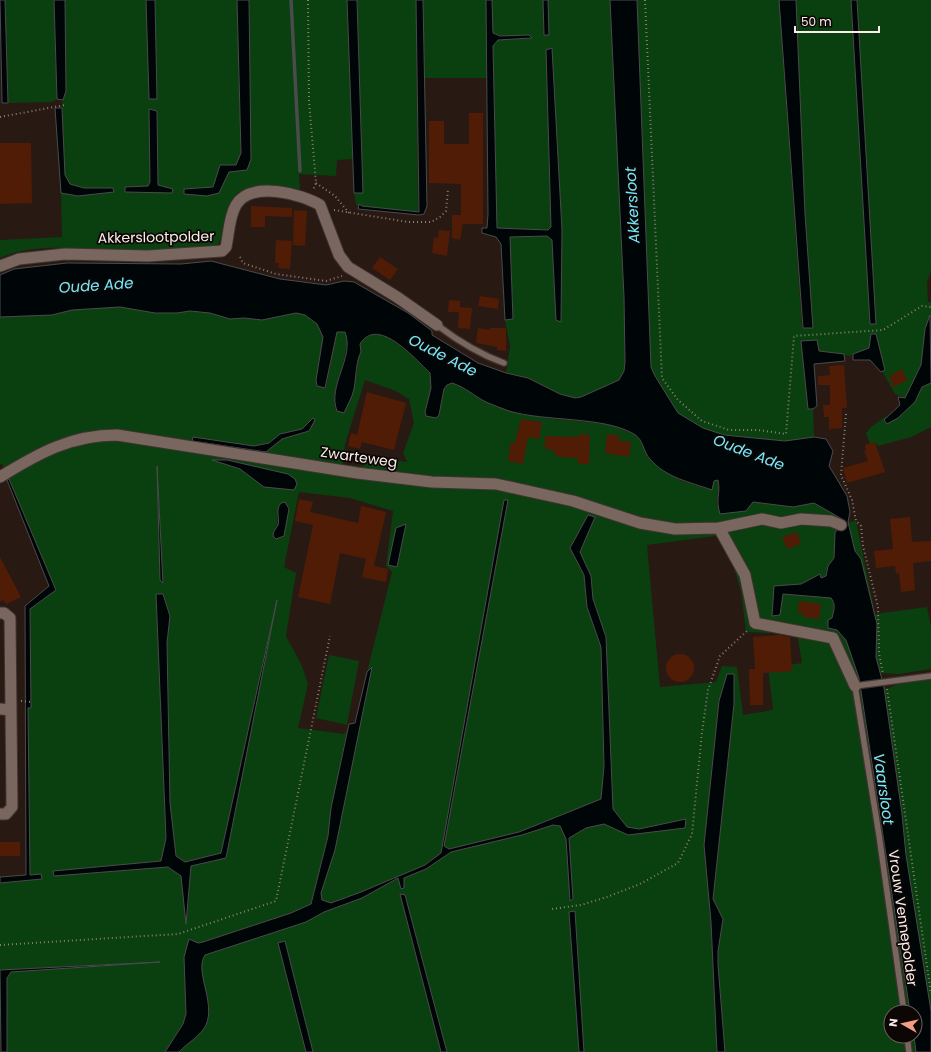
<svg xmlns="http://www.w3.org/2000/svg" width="931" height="1052" font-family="Poppins,sans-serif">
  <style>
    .green { fill: #0a3f10; fill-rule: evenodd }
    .water { fill: #000608; stroke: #4b4b4c }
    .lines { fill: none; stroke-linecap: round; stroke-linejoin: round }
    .stream { stroke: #4b4b4c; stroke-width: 3.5 }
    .building { fill: #501c06 }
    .lane-casing { stroke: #3f3330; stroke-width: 8 }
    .street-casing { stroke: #3f3330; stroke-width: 13 }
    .path { stroke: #8b7d78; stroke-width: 2; stroke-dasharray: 1 3; stroke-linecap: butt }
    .lane { stroke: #79665e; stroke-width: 5.5 }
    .street { stroke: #79665e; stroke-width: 11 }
    .labels { text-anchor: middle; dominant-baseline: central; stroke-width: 3.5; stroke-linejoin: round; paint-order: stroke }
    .street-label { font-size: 14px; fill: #f9ede9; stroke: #0c0604 }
    .water-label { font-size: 15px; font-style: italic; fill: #74e8fb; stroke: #0c0604 }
  </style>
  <rect width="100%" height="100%" fill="#291913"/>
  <path class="green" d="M 5,0 L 54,0 L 57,99 L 52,102 L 8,103 Z
    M 64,0 L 147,0 L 149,99 L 157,99 L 155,0 L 237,0 L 241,153 L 236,165 L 220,166 L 213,187 L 219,193 L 229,172 L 247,170 L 251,159 L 249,0 L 347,0 L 353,159 L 337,160 L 336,176 L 299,174 L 300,190 C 271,184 261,182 234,197 C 228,212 226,233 217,246 C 197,248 176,252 156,253 C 105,255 48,237 0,258 L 0,240 L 62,237 L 61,193 L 78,196 L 114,192 L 113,188 L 84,188 L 70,184 L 65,175 L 62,103 L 66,91 ZM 149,109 L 157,111 L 158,185 L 173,189 L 125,187 L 148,186 L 150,182 Z
    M 357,0 L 416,0 L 418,213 L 356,205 L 354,193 L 363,192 Z
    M 423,0 L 486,0 L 487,78 L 425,78 Z
    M 492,0 L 543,0 L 544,35 L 548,35 L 548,0 L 610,0 L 624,297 L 625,362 L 624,371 L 619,380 L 581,397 C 561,401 546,384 528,378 C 521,375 513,375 506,373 L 510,346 L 505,320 L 513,319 L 510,237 L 547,236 L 552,240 L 556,320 L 560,321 L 562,230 L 552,48 L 546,50 L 551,227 L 548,230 L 496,228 L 493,46 L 498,40 L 532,38 L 529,35 L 498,36 L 492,33 Z
    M 637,0 L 779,0 L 802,328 L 813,328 L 805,214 L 796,0 L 851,0 L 870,323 L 875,324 L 857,0 L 931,0 L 931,270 L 927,283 L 928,302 L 931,302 L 931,315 L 925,329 L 921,365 L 905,398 L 895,394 L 882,371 L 885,370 L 875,334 L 871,335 L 869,348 L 850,356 L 819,351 L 801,341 L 808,409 L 813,409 L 814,437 L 785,441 L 724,435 L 703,428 L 678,413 L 655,376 L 651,367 Z
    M 94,307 L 120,307 L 155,313 L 177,313 L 190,311 L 210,313 L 230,319 L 244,318 L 262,320 L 296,313 L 305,315 L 317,324 L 324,337 L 316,380 L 317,386 L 326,388 L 337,332 L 345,332 L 348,340 L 334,403 L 337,411 L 344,413 L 357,373 L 358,356 L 361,352 L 360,344 C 363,340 366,335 371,334 C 389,330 418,362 430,373 L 431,388 L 425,412 L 439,415 L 444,389 L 447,385 L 452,383 L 467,389 L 485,402 L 543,418 L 608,424 L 634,434 L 640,439 L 649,459 L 681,481 L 712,490 L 714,481 L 718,480 C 720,489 716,496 717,506 L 753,502 L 793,507 L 815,503 L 842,519 L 843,526 L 835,532 C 835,540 836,552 833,559 C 830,565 825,568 826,576 L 821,578 L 819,574 L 801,584 L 774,586 L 780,615 L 782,594 L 831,598 C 837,605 832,610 833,618 C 834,627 841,632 846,639 C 853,651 855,666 859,678 L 910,1012 L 891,1012 L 891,1036 L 914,1036 L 916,1052 L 725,1052 L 718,965 L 718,951 L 723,919 L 713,899 L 734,704 L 733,674 L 723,689 L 719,701 L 704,845 L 711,922 L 717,1052 L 584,1052 L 575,911 L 569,912 L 579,1052 L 447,1052 L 405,895 L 401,894 L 441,1052 L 313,1052 L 284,941 L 278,943 L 306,1052 L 179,1052 C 186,1045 202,1033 206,1025 C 217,1003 193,973 205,955 L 306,922 L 324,912 L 362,898 L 399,878 L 401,888 L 403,878 L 426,869 L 451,852 L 522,835 L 553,825 L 560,826 L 566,839 L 570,901 L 573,899 L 569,838 L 587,828 L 604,823 L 628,835 L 686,819 L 639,829 L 627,827 L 613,809 L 606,637 L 593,599 L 591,576 L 580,552 L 595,518 L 570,548 L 584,575 L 587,607 L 601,647 L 604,766 L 601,799 L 519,832 L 449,849 L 444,846 L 508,500 L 504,500 L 441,853 L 425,865 L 361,892 L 331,903 L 322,900 L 321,893 L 335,850 L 371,668 L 367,672 L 392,572 L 386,566 L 393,511 L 350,498 L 299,492 L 284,567 L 296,573 L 286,636 L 302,666 L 308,684 L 298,728 L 344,734 L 347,730 L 331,808 L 328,836 L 311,904 L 291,913 L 203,942 L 198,943 L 189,939 L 185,952 L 186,1014 L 183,1024 L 165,1052 L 7,1052 L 7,978 L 11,972 L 97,965 L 0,970 L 0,883 L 42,879 L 41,874 L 30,875 L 28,708 L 31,707 L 30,609 L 56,590 L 2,464 L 0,464 L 0,317 L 52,315 L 72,310 ZM 365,380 L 396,391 L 409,399 L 414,423 L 403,453 L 407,462 L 373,457 L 362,466 L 343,465 L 345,444 ZM 307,423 L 309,431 L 282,439 L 266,452 L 193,437 L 254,446 L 269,443 L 280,434 L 302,429 ZM 281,503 L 289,509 L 284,536 L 273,532 C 281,523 274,512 281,503 ZM 716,536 L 730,555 L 741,591 L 746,632 L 797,634 L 802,663 L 768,668 L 773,710 L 743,715 L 737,667 L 722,666 L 716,682 L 660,687 L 647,545 ZM 156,594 L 164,594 L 170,616 L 167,643 L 170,803 L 176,856 L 185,862 L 221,854 L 271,626 L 226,858 L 191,866 L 187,921 L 181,876 L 168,867 L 54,876 L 53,872 L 161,861 L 166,838 Z
    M 931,383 L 931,427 L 911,437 L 878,446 L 875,442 L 870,444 L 866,433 L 871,427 L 889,414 L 884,420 L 915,402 L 922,387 Z
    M 856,521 L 875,614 L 927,607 L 931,627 L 931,669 L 899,674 L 880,673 L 876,657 L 877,624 L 861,559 L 855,552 L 848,522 Z
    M 329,655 L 359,661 L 347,725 L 316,718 Z
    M 931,680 L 931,1011 L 906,855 L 902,814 L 884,687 L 887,689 L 902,682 Z"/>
  <path class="water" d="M 0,0 L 5,0 L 8,103 L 2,103 Z
    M 54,0 L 65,0 L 66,91 L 63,100 L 57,99 Z
    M 146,0 L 155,0 L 157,99 L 149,99 Z
    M 237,0 L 249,0 L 251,159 L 247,170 L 229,172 L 219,193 L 207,196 L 184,194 L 184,189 L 213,187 L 220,165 L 236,165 L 241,153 Z
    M 347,0 L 357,0 L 363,193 L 354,193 Z
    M 416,0 L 423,0 L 427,206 L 424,214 L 419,215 L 358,209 L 359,204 L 362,206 L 419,212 Z
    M 486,0 L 492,0 L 493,33 L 500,36 L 529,35 L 532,38 L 498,40 L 493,46 L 497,228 L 548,230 L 551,227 L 546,50 L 552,48 L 562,230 L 561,322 L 556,320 L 552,240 L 547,236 L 510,237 L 513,319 L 505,320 L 501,244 L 496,237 L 482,233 L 482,228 L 487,228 L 488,214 Z
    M 543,0 L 548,0 L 549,35 L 544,35 Z
    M 610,0 L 637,0 L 651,367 L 655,376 L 678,413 L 703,428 L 724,435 L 785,441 L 814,437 L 826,439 L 833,451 L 829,466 L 847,496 L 850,512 L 848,522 L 855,551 L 861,559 L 877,624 L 876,657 L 884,687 L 902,814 L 906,855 L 931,1011 L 931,1052 L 916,1052 L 914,1036 L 915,1012 L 910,1012 L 859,678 L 846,640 L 837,630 L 828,628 L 828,620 L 832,618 C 834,610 836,604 831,598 L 783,594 L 780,615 L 772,616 L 774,586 L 801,584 L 820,574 L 821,578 L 826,576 L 828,566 L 834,558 L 835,532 L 843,526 L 842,519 L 814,503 L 793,507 L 753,502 L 746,511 L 720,514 C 715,498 721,494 718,480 L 714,481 L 712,490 C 690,482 666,478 650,459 C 643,452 644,440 634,434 C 603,416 546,422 509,411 C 501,408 493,405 486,402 C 474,396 465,387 452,383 L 447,385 L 444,389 L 439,415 L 436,418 L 426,416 L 425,412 L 431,388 L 430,373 C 415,359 378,315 360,344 L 361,352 C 356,360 356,379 354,389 C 352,398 347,406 344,413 L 337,411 C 327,385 355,358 345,332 L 337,332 L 325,388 L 317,386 L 316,380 L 323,337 L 317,324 L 305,315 L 296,313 L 262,320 L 244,318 L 230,319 L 210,313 L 190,311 L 177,313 L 155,313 L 120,307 L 72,310 L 52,315 L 0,317 L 0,275 L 14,269 L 67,263 L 181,264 L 211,261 L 280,279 L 326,285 L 344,281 L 354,282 L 408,313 L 432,331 L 432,335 L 478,363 L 506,373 L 528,378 L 560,394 L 575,398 L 581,397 L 619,380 L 624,371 L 625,362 L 624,297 Z
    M 779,0 L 796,0 L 805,214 L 813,328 L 803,328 Z
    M 851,0 L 857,0 L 876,324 L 870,324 Z
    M 55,108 L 62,108 L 65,175 L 70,184 L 84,188 L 113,188 L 114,192 L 78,196 L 61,193 Z
    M 149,109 L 157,111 L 158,185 L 173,189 L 172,193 L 125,192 L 125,187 L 148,186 L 150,182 Z
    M 930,315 L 931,383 L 922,387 L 915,402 L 898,418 L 887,424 L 884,420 L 900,405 L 898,397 L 905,398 L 921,365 L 925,329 Z
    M 871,334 L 876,334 L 885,370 L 881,372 L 870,360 L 853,360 L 853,354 L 869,348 Z
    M 817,340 L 819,351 L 844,354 L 845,361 L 814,364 L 817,406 L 813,409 L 808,409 L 801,341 Z
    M 313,418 L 315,420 L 309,431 L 282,439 L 266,452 L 192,441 L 193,437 L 254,446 L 269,443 L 280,434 L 302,429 Z
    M 212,460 L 227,460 L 288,474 L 295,479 L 297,484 L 294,490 L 264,487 L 240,469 Z
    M 157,466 L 163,583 L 160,580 Z
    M 9,479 L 56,590 L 30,609 L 31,708 L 28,708 L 30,875 L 41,874 L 42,879 L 0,883 L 0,877 L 26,875 L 25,606 L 49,586 L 7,480 Z
    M 504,500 L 508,500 L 444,846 L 449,849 L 519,832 L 601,799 L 604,766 L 601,647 L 587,607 L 584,575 L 570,548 L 588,515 L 595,517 L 580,552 L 591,576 L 593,599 L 606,637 L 613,809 L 627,827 L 639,829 L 686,819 L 685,828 L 628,835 L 604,824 L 586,828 L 569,838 L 573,899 L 570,901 L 566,839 L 560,826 L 553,825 L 522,835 L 451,852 L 426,869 L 404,878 L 404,888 L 401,889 L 398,878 L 362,898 L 324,912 L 306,922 L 205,955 C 194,971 216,1002 206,1025 C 201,1036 187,1043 179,1052 L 165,1052 L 183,1024 L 186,1014 L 184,957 L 189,939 L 198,943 L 203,942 L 291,913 L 311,904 L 328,836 L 331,808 L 349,724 L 355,723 L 367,672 L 372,667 L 335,850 L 321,893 L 322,900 L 331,903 L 361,892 L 425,865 L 441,853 Z
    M 285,502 L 289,509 L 284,536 L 276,539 L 273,536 C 273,531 276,529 278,525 C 280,517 275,510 281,503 Z
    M 406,524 L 397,567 L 388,565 L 396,528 Z
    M 156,594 L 163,594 L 170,616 L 167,643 L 170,803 L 176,856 L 185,862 L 221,853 L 277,600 L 226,858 L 191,866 L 186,924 L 181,876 L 168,867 L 54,876 L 53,871 L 161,861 L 166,838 Z
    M 727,674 L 734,674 L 734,704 L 713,899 L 723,919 L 718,951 L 718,965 L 725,1052 L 717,1052 L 711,922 L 704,845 L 719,701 Z
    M 400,894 L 405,895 L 447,1052 L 441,1052 Z
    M 575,911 L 584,1052 L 579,1052 L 569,912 Z
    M 285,941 L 313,1052 L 306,1052 L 278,943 Z
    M 160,962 L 11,972 L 7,978 L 7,1052 L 1,1052 L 0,970 Z"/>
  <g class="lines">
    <path class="stream" d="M 291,0 L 300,171"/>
  </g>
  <path class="building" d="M 469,113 L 483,113 L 483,224 L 463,224 L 460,240 L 452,238 L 452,215 L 461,215 L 461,184 L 429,183 L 429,121 L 444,121 L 444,144 L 469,144 Z
    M 0,143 L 31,143 L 32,203 L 0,204 Z
    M 251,206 L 292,208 L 292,217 L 265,216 L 265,227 L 251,227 Z
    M 294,210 L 307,211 L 305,246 L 293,245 Z
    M 439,230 L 450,231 L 447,256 L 432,253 L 434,237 L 438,238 Z
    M 276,240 L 292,241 L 290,269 L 278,268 L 279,263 L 275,263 Z
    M 380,257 L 398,269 L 390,280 L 372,268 Z
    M 480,296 L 499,299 L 498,309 L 478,306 Z
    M 449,300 L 460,301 L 460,307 L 472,308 L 470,329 L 458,328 L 459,312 L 448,312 Z
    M 478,328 L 490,330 L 490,328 L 506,328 L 506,351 L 497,350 L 497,347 L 476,343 Z
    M 844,365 L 847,408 L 842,408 L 842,428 L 829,429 L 829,417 L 824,417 L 823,405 L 830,405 L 830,385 L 818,385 L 818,376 L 830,375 L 829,366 Z
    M 902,369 L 907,381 L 893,387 L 889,376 Z
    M 367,392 L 406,403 L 394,450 L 362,442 L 360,449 L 348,446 L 351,433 L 357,435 Z
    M 521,419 L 542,422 L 539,439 L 528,437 L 523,464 L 508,461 L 511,442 L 515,443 Z
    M 579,434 L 590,435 L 589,464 L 578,464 L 578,458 L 558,457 L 558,455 L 554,455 L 554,450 L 545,449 L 545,436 L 579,437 Z
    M 607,434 L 620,436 L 619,441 L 631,442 L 629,457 L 605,453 Z
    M 875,442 L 885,472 L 847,483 L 843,468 L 868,461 L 864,450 L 866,450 L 865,445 Z
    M 299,499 L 313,502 L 310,512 L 358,523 L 361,506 L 386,512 L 374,566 L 388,569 L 386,582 L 362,577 L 366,559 L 340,553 L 330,604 L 298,597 L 313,525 L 295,521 Z
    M 910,517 L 912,542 L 931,541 L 931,561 L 913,563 L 915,590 L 901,592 L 899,573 L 896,574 L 895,566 L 876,568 L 874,551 L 893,549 L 890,519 Z
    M 797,532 L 801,544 L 787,549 L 782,537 Z
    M 0,557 L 21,597 L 6,604 L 3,600 L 0,602 Z
    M 799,601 L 821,604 L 819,619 L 803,617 L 803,613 L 798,613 Z
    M 780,635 L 790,637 L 792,671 L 763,673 L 763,705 L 750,705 L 749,669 L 755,669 L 753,637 Z
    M666 668a14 14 0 1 1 28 0a14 14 0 1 1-28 0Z
    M 0,842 L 20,842 L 20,856 L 0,856 Z"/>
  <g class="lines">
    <defs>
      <path id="lane" d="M 437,325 C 458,341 479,354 504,363
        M 904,1012 L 879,835 L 855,686 L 931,676
        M 907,1036 L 909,1052"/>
      <path id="street" d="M 0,266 L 19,259 L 65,254 L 148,256 L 222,251 L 226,247 C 229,233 229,217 236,205 C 251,180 301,194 320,205 L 339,255 L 348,267 L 397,297 L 437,325
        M 0,477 C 39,453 71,435 117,435 L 357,473 L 432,482 L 496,484 L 573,501 L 640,523 L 675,529 L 719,528 L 745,575 L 755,623 L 833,638 L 855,686
        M 719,528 L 762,519 L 781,523 L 801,519 L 831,521 L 841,525
        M 0,613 L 4,613 L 10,618 L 12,807 L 6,814 L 0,814
        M 0,709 L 11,710"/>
    </defs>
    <use href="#lane" class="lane-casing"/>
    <use href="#street" class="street-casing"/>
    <path class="path" d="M 308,0 L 309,101 L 316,183 L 313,190
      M 645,0 L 662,378 L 678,400 L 702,421 L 729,430 L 758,430 L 786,434 L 794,336 L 883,330 L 922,306 L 931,307
      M 0,117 L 65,105
      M 316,183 L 335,196 L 349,213
      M 334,210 L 408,222 L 431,222 L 440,217 L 446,211 L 448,189
      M 240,257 L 243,263 L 276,274 L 326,281 L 342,276
      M 846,414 L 841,475 L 852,500 L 856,521 L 861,526 L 863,546 L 878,607 L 879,653 L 883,674
      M 887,689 L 931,994
      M 21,701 L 31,702
      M 552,909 L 581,905 L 607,897 L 640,884 L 678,863 L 692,834 L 702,732 L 708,690 L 720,656 L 748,630
      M 0,945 L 178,934 L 276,901 L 330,636"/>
    <use href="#lane" class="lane"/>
    <use href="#street" class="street"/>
  </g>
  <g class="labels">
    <g class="street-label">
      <text transform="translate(156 237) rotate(-1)">Akkerslootpolder</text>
      <text transform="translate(359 457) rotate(8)">Zwarteweg</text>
      <text transform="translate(903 918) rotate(82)">Vrouw Vennepolder</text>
    </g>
    <g class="water-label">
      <text transform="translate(632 205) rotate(-93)">Akkersloot</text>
      <text transform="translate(96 285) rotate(-4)">Oude Ade</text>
      <text transform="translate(443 355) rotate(27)">Oude Ade</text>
      <text transform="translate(749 452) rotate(21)">Oude Ade</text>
      <text transform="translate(884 789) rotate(82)">Vaarsloot</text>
    </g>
  </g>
  <g transform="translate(903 1024) rotate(278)"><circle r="19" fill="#0c0604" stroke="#6b6260"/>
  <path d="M0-3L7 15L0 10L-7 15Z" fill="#f39f83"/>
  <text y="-6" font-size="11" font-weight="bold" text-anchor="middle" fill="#f9ede9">N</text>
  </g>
  <path d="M795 26v6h84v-6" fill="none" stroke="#f9ede9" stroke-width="2"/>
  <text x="801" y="26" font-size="12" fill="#f9ede9" stroke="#0c0604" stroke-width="3" paint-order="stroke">50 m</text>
</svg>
